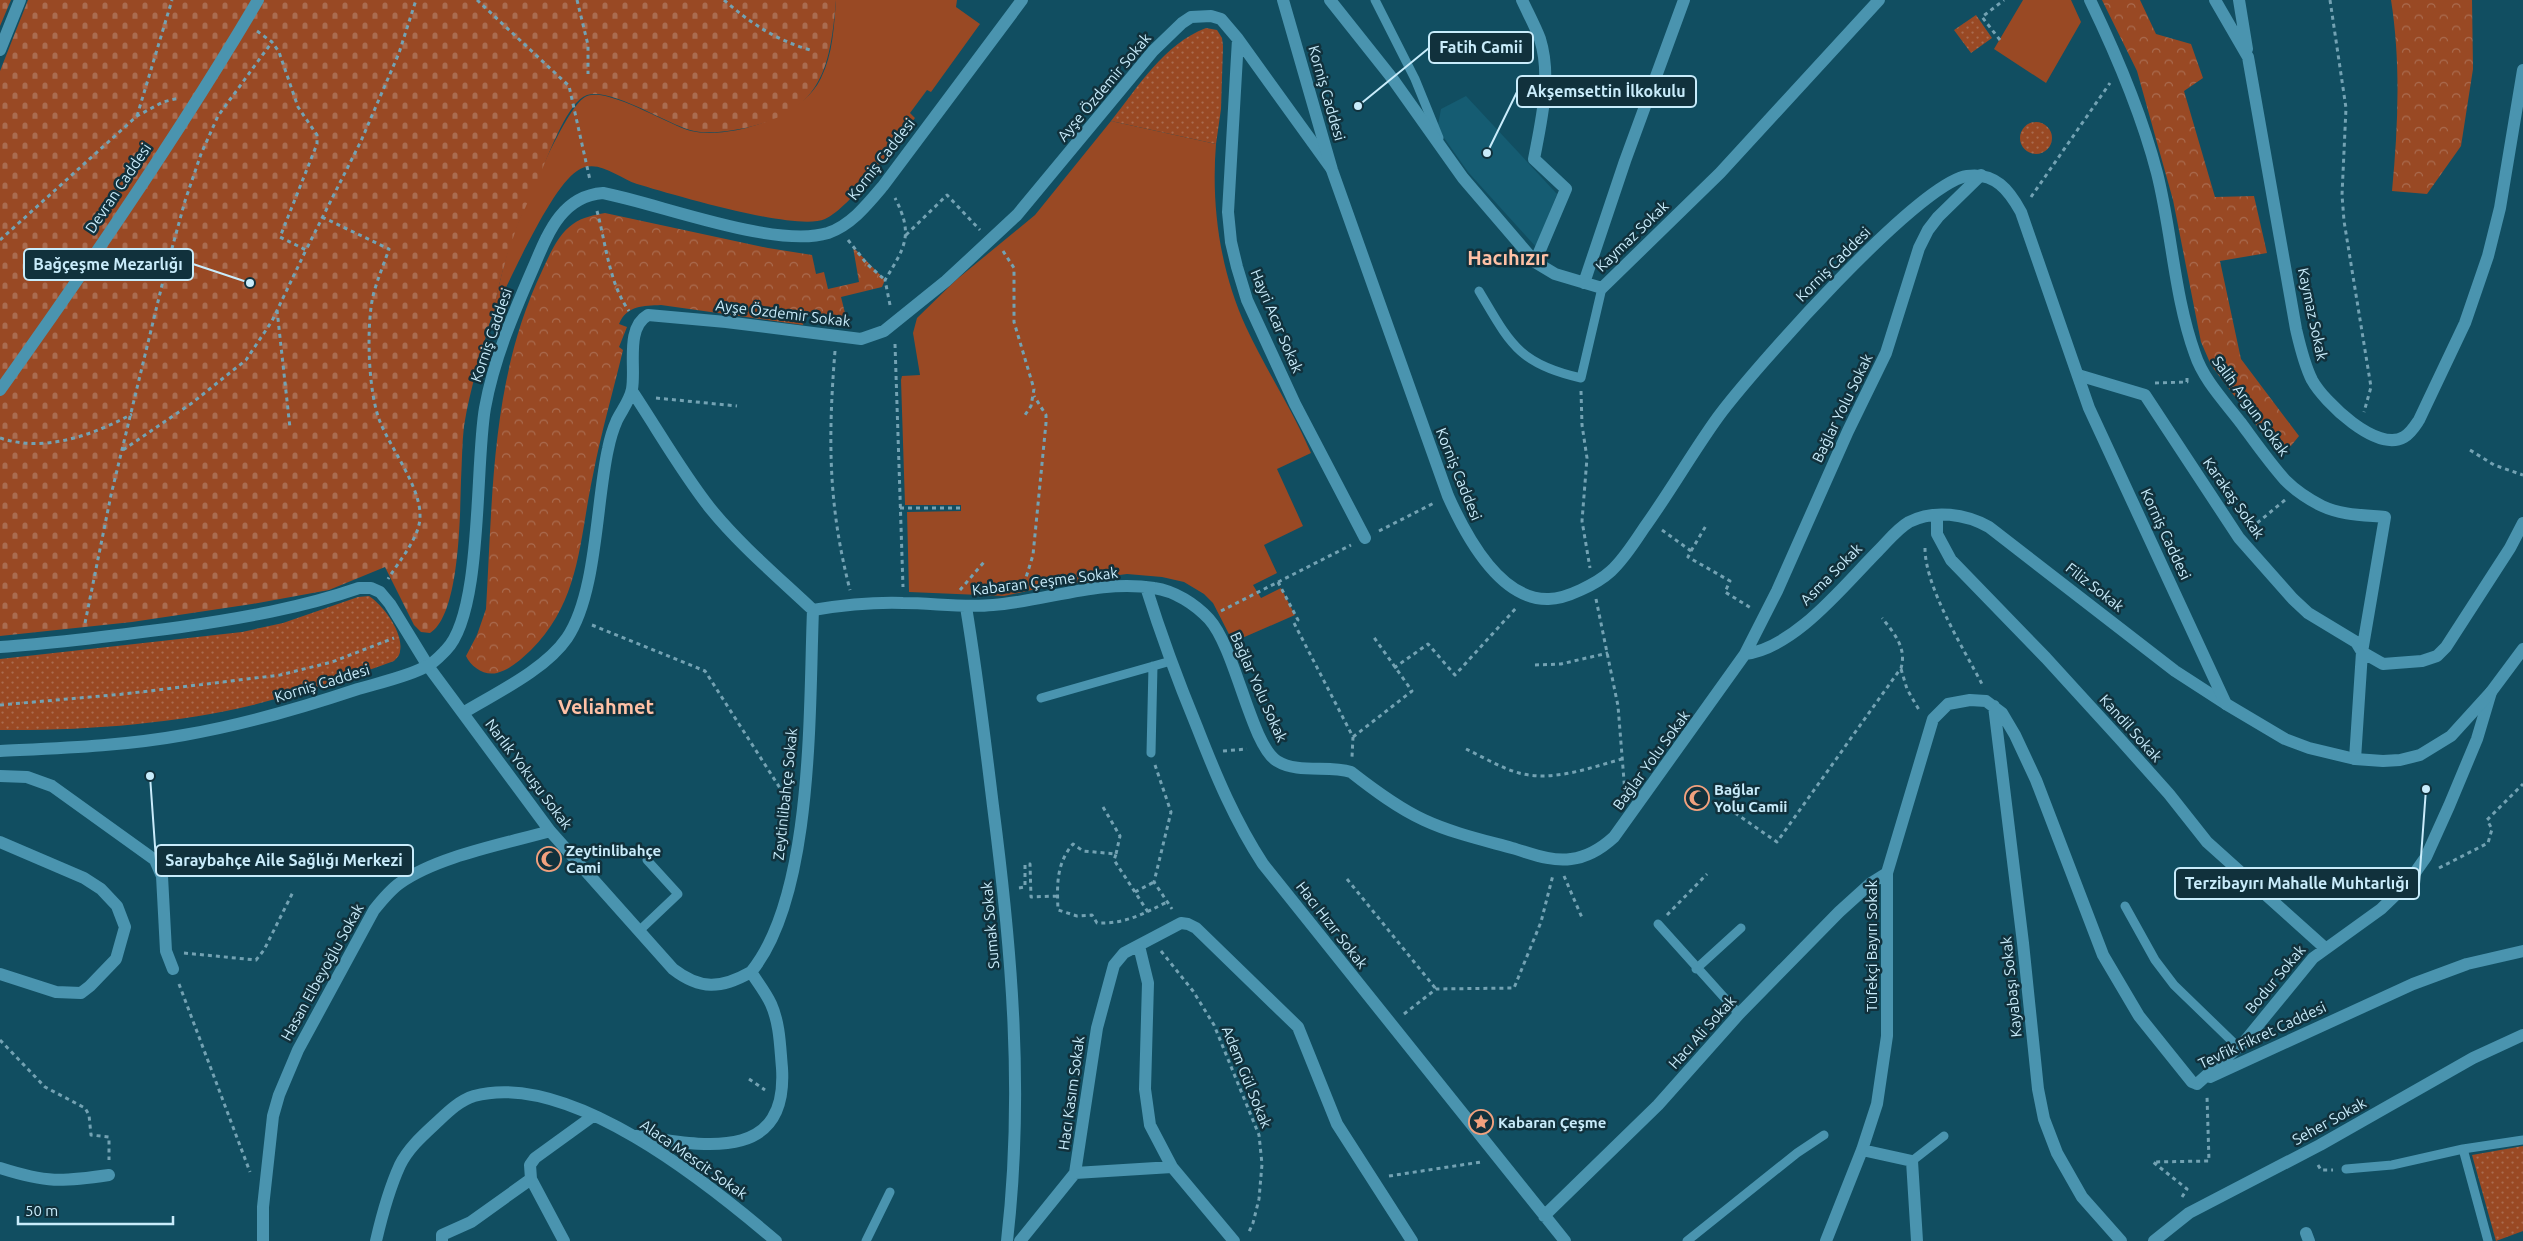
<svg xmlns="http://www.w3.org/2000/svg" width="2523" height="1241" font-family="Ubuntu,sans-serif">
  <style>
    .built { fill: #155c72 }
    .grass { fill: #994924 }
    .forest { fill: url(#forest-crowns) }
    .cemetery { fill: url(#cemetery-stones) }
    .park { fill: url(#park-dots) }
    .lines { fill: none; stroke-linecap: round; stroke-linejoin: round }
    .path { stroke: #73a2b3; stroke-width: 3; stroke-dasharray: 4 4; stroke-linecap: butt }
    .service { stroke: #4a94af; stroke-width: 9 }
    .minor { stroke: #4a94af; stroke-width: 12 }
    .secondary { stroke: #4a94af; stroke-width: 12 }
    .labels { text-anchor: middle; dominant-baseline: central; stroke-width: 5; stroke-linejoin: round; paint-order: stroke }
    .street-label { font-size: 15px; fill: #c9ecfb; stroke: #11313c }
    .poi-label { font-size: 15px; font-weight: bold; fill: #c9ecfb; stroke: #11313c; text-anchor: start }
    .district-label { font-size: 20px; font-weight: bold; fill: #ffc1a6; stroke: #11313c }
    .leader { fill: none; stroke: #c9ecfb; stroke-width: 2 }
    .callout-dot { fill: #c9ecfb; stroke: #11313c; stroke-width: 2 }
    .callout { fill: #11313c; stroke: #c9ecfb; stroke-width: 2 }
    .callout-label { font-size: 16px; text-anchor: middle; font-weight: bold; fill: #c9ecfb }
  </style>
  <defs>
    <pattern id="forest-crowns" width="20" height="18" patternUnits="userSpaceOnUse" patternTransform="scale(1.25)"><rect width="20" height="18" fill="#994924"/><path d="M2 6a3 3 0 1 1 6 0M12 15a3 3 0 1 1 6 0" fill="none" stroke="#aa6c50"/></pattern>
    <pattern id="cemetery-stones" width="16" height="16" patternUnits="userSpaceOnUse" patternTransform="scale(1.25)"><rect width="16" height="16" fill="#994924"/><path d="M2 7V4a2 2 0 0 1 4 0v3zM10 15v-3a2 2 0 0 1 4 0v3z" fill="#aa6c50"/></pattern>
    <pattern id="park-dots" width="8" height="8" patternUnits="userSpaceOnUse" patternTransform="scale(1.25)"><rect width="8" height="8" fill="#994924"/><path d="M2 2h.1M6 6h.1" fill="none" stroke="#aa6c50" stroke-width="1.8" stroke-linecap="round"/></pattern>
  </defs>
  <rect width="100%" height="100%" fill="#114e61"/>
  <path class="built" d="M 1466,96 L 1557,194 L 1536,247 L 1468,172 L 1442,135 L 1438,125 L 1441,109 Z"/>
  <path class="grass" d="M 836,0 L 957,0 L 956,7 L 980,24 L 931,92 L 927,90 L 910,113 L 915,118 C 895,143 852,207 825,219 C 796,232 671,194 637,184 C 618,178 597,157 577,171 C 550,188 506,289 490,321 C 497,296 502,269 510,244 C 520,217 564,109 585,97 C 605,85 668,125 691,131 C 730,140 804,116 821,78 C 833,54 834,26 836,0 Z
    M 2023,0 L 2071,0 L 2081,22 L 2046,83 L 1994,49 Z
    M 1111,121 L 1216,144 C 1211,206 1220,270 1246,327 C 1266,370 1292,409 1311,453 L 1277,469 L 1303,526 L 1264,545 L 1277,573 L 1253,585 L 1261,598 L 1281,588 L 1295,615 L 1233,642 L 1213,603 L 1204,594 L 1184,582 L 1162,577 L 1127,574 L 1112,576 L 1090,583 L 1050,582 L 1032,590 L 1004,596 L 909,592 L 907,512 L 961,511 L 961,505 L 905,505 L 901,380 L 902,376 L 920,375 L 913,333 L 917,318 L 956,280 L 1035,215 Z"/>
  <path class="forest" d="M 2102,0 L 2140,0 L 2156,34 L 2191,44 L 2203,78 L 2184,91 L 2215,197 L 2254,196 L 2267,253 L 2220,261 L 2241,359 L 2299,436 L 2281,458 L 2211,365 L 2201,342 L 2173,200 L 2137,71 Z
    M 2391,0 L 2472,0 L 2473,69 L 2461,146 L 2427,194 L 2392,191 C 2398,128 2401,63 2391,0 Z
    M 605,213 L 768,248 L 812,255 L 816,274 L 824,272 L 828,289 L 859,282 L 853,247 L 885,280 L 882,287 L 841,297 L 846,317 L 805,314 L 803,325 L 661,305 C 643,306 627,305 619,324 L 627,327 L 619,347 L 623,350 C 613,392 601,433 593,475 C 579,540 581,600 531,650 C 520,660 511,669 497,673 C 484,676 471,667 466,656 L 477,635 L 486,609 C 493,493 491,378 542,271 C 550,254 558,234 573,224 C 583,217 594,215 605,213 Z"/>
  <path class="cemetery" d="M 0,0 L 11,0 L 0,26 Z
    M 28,0 L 836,0 C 830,69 822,111 745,128 C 729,131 706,135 690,130 C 665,123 612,88 587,95 C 568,101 549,154 541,172 C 531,196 519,219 511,244 C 503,266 498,291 492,315 C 482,351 470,388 464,426 C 462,443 462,462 461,480 C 460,514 460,615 430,633 L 421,632 L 414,625 L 385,567 L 329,590 L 252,604 L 132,622 L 0,636 L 0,71 Z"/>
  <path class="park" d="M 1976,15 L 1992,38 L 1971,53 L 1954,30 Z
    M 1206,28 L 1217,30 L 1222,38 L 1223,46 L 1221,109 L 1216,144 L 1111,121 C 1138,87 1164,44 1206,28 Z
    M2020 138a16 16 0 1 1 32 0a16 16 0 1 1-32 0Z
    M 369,596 C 383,605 404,633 400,651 C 400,655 397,658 394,661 C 348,678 300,693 253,705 C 175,724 80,731 0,730 L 0,659 L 242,632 L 283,623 L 358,597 Z
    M 2523,1146 L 2523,1231 L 2496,1241 L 2472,1155 Z"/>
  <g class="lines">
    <path class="path" d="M 477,0 L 569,86 L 590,180
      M 577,0 L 588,45 L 588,74
      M 724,0 C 750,23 776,40 810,50
      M 2330,0 L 2346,108 L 2342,195 L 2344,221 L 2371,387 L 2364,412
      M 257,31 L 272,42 L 279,52 L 298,107 L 317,135 L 317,144 L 280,237 L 306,250 L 361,141 L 399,53 L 416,0
      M 2000,40 L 1982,17 L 2004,0
      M 137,116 L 172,0
      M 2031,197 L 2110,83
      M 597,211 C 606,244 609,283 629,311
      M 322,217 L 389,249 C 384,264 377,280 373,296 C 366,327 368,395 381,424 C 392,450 420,487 420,515 C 421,536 399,561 388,579
      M 906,235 L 947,195 L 980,230
      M 0,240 L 137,116 L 163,102 L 179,98
      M 848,240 L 867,264 L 885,280
      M 1003,251 L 1014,268 L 1014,322 L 1034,389 L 1031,406 L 1023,418
      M 890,305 L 885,280 C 905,247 914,235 895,198
      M 277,310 L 290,428
      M 895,344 L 903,587
      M 835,351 C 828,438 828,505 850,590
      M 2155,383 L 2187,382 L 2187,377
      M 1581,391 L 1582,425 L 1587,458 L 1582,521 L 1590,568
      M 656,398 L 737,406
      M 0,438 C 45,453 93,435 132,414
      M 123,450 L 192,403 L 246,360 L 272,321 L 306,250
      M 2470,450 L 2494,465 L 2523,475
      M 900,508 L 962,508
      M 2251,528 L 2285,500
      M 1662,530 L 1691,551 L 1688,557 L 1730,581 L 1725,592 L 1751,608
      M 1379,531 L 1434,503
      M 1925,548 C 1925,588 1964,649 1983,686
      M 1691,551 L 1707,524
      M 1278,582 L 1298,620 L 1294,623 L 1353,737 L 1352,757
      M 1024,584 L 1033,555 L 1046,423 L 1046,415 L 1034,396
      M 960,590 L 984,562
      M 1596,599 L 1618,706 L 1625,793
      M 1221,611 L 1351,545
      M 85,623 L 111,495 L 163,281 L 185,201 L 201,154 L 218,116 L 272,42
      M 592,625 L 705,671 L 787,799
      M 1535,665 L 1561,664 L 1608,653
      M 1394,668 L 1428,644 L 1455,675 L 1517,607
      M 1901,669 L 1907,689 L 1919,710
      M 0,705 L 124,694 L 280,675 L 332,662 L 394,638
      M 1353,737 L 1412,691 L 1373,636
      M 1466,749 C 1483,757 1501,768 1519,773 C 1553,782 1589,768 1622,759
      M 1223,751 L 1247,749
      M 1155,765 L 1171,812 L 1154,882 L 1172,909
      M 1103,807 L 1120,836 L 1116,854
      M 1735,813 L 1777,842 L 1901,668 C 1907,648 1894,633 1882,618
      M 2439,868 L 2488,843 L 2492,829 L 2487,820 L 2523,784
      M 1564,876 L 1583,920
      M 1347,879 L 1436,989
      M 1019,888 L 1025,887 L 1025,865 L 1030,864 L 1031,897 L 1057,896
      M 1135,892 L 1154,882
      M 1148,912 L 1114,860 L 1116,854 L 1083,851 L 1073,844 C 1056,864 1057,885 1058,910 L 1077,916 L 1092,915 L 1097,923 C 1125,924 1143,914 1167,902
      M 1667,915 L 1707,874
      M 1161,951 L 1193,991 L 1214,1025 L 1259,1135 L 1262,1164 L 1259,1199 L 1253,1223 L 1248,1234
      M 184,953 L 256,960 L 264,950 L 293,892
      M 179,984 L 250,1172
      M 1404,1014 L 1436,989 L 1514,988 L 1541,922 L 1553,875
      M 0,1040 L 45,1087 L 85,1108 L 89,1115 L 91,1135 L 109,1137 L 109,1160
      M 749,1079 L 765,1090
      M 2318,1165 L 2321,1170 L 2333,1170
      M 1389,1176 L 1481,1162
      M 2182,1197 L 2187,1189 L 2153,1162 L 2209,1161 L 2207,1096"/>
    <path class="service" d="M 1375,0 L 1415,79 L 1439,138
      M 1479,291 C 1510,343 1518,364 1581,378 L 1602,288
      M 1041,698 L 1171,661
      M 1151,753 L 1153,666
      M 2125,906 L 2155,960 L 2174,985 L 2238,1047
      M 1658,924 L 1739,1014
      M 640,930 L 678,894 L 647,860
      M 1696,969 L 1741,928
      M 2463,1149 L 2523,1140
      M 1912,1161 L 1944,1136
      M 2346,1169 L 2392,1165 L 2463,1149 L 2488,1241
      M 866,1241 L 890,1192
      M 1687,1241 L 1797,1153 L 1824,1135"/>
    <path class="minor" d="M 1330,0 L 1392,78 L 1463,178 L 1535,262 L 1555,274 L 1602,288 L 1720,173 L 1879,0
      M 1522,0 C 1528,13 1535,26 1540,39 C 1552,77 1541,122 1534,159 L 1566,189 L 1535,262
      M 2090,0 C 2117,56 2141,112 2157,173 C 2172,232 2174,296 2195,354 C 2203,379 2225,402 2241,423 C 2255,442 2269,462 2285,480 C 2295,490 2308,499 2322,506 C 2341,515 2363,515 2385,517 L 2362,652 L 2355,759
      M 2215,0 L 2248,57 L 2296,329 C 2300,346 2304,364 2312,380 C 2324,402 2377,453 2404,437 C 2411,433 2415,426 2419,420 L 2465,323 L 2488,256 L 2500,208 L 2523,70
      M 2239,0 L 2247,49
      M 1238,39 L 1228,212 L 1231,242 L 1237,267 L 1247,300 L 1295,404 L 1365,538
      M 0,50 L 20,0
      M 1584,283 L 1625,161 L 1684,0
      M 2078,375 L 2145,395 L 2239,538 L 2293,599 L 2308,613 L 2356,642 L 2362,652 L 2383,664 L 2422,661 L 2437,656 L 2446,647 L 2510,548 L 2523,523
      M 632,391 C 658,430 681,471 710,508 C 740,545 778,577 813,610
      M 1937,515 L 1937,534 L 1951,560 L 2046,658 L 2119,738 L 2169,794 L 2207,842 L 2325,948
      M 1146,587 C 1161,635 1178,681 1197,727 C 1216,776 1235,821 1263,864 L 1565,1241
      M 966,607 C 977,673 985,740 993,806 C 1012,952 1024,1094 1007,1241
      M 813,610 C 843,605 872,602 903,603 C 933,603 963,608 993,605 C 1047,601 1100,579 1154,588 C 1175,591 1195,604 1209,619 C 1236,649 1251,745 1277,761 C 1298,774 1328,765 1351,772 C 1374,790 1398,808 1424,820 C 1452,833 1483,840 1512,848 C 1530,853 1551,862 1571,859 C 1588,857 1602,848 1614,837 L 1745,654 L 1777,591 L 1848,431 L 1886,353 L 1919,248 L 1928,230 L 1938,217 L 1981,175
      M 0,647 C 61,643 121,635 181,627 C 242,618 301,608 359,588 L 371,588 L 380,592 L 390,604 L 428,666 L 550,831 L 673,969 C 700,990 721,989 751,972 C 758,983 766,993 771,1004 C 780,1024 780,1047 782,1068 C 788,1165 701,1145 636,1136
      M 1745,654 C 1795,648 1844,585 1878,551 C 1888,541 1897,529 1909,522 C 1934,509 1966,514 1989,527 L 2175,671 L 2226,704
      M 1994,706 L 2023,943 L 2038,1089 L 2044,1119 L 2057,1153 L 2082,1197 L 2121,1241
      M 463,713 C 496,693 545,670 567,638 C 597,594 596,502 608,449 C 610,439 613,429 617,420 C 622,410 630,400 632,389 C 636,367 625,328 648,315 L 726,322 L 861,339 L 884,331 L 946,281 L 1017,215 L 1153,51 L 1182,23 L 1191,17 L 1211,16 L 1221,19 L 1238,39 L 1331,168
      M 0,776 L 27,777 L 52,786 L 155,860 L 162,876 L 166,951 L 173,969
      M 0,842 L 84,878 L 101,889 L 117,906 L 125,927 L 116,959 L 90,986 L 81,993 L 56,992 L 0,974
      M 1139,946 L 1148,983 L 1145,1089 L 1150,1125 L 1172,1167 L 1234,1241
      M 751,972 C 814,895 809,708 813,610
      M 2210,1077 L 2413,984 L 2467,964 L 2523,951
      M 2197,1084 L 2245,1041 L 2313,958 L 2381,909 L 2407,884 L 2426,857 L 2449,806 L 2477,739 L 2491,692
      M 1862,1150 L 1912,1161 L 1917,1241
      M 0,1168 C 47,1183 61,1182 109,1175
      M 1075,1173 L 1172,1167
      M 1544,1216 L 1658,1105 L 1739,1014 L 1839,912 L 1871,883 L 1887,873
      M 2306,1233 L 2309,1241
      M 263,1241 L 263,1207 L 273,1116 L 279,1095 L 298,1050 L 374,910 C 382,900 390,890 400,883 C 438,856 505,844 550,831
      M 376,1241 C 382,1215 389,1189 400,1165 C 408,1149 421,1137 434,1125 C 446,1114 458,1101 474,1096 C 569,1070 708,1183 776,1241
      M 442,1241 L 442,1235 L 471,1222 L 531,1179
      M 564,1241 L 531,1179 L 530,1165 L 535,1158 L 593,1116
      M 1020,1241 L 1075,1173 L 1097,1028 L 1114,965 L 1124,953 L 1181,923 L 1188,924 L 1196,928 L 1298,1027 L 1337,1124 L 1412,1241
      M 1826,1241 L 1862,1150 L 1877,1104 L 1887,1036 L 1887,873 L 1933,719 L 1948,704 L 1970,700 L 1986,701 L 2002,713 L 2015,735 L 2036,780 L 2103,955 L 2139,1016 L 2192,1082 L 2197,1084
      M 2154,1241 L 2189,1213 L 2320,1145 L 2473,1058 L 2523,1035"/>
    <path class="secondary" d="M 1283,0 L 1332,170 L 1448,496 C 1465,534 1499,599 1547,599 C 1565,600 1598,583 1611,571 C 1624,559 1634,543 1644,528 C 1670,492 1692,453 1718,417 C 1752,371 1918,183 1967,176 C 1995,172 2009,190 2021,212 L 2089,408 L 2226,704 L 2285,739 L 2309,748 L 2355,759 L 2383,761 L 2400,760 L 2420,755 L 2451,736 L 2491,692 L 2523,649
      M 0,390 C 90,264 179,134 258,0
      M 0,751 C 61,748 124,746 184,735 C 243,725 301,708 358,689 C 378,683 410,676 427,666 C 434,663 441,655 446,650 C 483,613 475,464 485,408 C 494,358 514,312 534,266 C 548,233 562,196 603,193 C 660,204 775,249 828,233 C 851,225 867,205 883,186 L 1022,0"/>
  </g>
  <defs>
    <symbol id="mosque-ring" viewBox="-11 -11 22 22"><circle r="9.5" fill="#11313c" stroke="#f2a17e" stroke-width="1.5"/><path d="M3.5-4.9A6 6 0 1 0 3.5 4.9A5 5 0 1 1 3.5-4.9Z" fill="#f2a17e"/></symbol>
    <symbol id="sight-ring" viewBox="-11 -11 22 22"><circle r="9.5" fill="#11313c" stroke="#f2a17e" stroke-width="1.5"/><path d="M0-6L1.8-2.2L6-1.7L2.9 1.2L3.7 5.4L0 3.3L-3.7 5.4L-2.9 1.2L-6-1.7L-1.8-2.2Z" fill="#f2a17e"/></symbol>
  </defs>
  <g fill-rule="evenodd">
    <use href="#mosque-ring" x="1683" y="784" width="28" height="28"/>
    <use href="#mosque-ring" x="535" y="845" width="28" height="28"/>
    <use href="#sight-ring" x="1467" y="1108" width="28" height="28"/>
  </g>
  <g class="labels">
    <g class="street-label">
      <text transform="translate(1104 87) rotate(-50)">Ayşe Özdemir Sokak</text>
      <text transform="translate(1327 93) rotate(74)">Korniş Caddesi</text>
      <text transform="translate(881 159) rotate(-52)">Korniş Caddesi</text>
      <text transform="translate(118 188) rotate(-56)">Devran Caddesi</text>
      <text transform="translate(1632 236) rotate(-44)">Kaymaz Sokak</text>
      <text transform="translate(1833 264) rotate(-45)">Korniş Caddesi</text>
      <text transform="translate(783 313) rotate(7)">Ayşe Özdemir Sokak</text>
      <text transform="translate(2313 314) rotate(78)">Kaymaz Sokak</text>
      <text transform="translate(1277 321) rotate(67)">Hayri Acar Sokak</text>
      <text transform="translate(491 335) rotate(-71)">Korniş Caddesi</text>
      <text transform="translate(2251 406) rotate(54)">Salih Argun Sokak</text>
      <text transform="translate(1842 408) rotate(-64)">Bağlar Yolu Sokak</text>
      <text transform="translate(1459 474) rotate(68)">Korniş Caddesi</text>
      <text transform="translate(2234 498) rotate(55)">Karakaş Sokak</text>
      <text transform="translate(2166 534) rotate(65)">Korniş Caddesi</text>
      <text transform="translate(1831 574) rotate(-45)">Asma Sokak</text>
      <text transform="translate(1045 581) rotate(-7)">Kabaran Çeşme Sokak</text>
      <text transform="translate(2095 587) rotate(38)">Filiz Sokak</text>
      <text transform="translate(322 683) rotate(-17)">Korniş Caddesi</text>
      <text transform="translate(1259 687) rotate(66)">Bağlar Yolu Sokak</text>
      <text transform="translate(2131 728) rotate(48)">Kandil Sokak</text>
      <text transform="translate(1651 760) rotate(-54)">Bağlar Yolu Sokak</text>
      <text transform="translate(529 774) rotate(53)">Narlık Yokuşu Sokak</text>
      <text transform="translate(785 794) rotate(-84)">Zeytinlibahçe Sokak</text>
      <text transform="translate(990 925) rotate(-95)">Sumak Sokak</text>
      <text transform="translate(1332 925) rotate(52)">Hacı Hızır Sokak</text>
      <text transform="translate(1871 946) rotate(-90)">Tüfekçi Bayırı Sokak</text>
      <text transform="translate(322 972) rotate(-61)">Hasan Elbeyoğlu Sokak</text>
      <text transform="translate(2275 979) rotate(-50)">Bodur Sokak</text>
      <text transform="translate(2011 987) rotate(-96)">Kayabaşı Sokak</text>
      <text transform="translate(1702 1032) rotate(-48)">Hacı Ali Sokak</text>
      <text transform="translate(2262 1035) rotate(-25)">Tevfik Fikret Caddesi</text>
      <text transform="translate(1247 1077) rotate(68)">Adem Gül Sokak</text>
      <text transform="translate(1071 1093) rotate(-82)">Hacı Kasım Sokak</text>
      <text transform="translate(2329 1121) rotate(-29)">Seher Sokak</text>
      <text transform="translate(694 1159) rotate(35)">Alaca Mescit Sokak</text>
    </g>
    <g class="poi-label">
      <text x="1714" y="789">Bağlar<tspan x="1714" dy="17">Yolu Camii</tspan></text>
      <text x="566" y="850">Zeytinlibahçe<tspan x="566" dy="17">Cami</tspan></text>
      <text x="1498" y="1122">Kabaran Çeşme</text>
    </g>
    <g class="district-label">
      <text x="1508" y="257">Hacıhızır</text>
      <text x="606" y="706">Veliahmet</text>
    </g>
  </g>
  <path class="leader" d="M1358 106L1429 48M1487 153L1517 92M250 283L193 264M150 776L156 860M2426 789L2419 884"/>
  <g class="callout-dot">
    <circle cx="1358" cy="106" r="5"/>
    <circle cx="1487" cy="153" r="5"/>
    <circle cx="250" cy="283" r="5"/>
    <circle cx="150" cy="776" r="5"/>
    <circle cx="2426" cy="789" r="5"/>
  </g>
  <g class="callout">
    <rect x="1429" y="32" width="104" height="31" rx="5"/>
    <rect x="1517" y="76" width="179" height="31" rx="5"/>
    <rect x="24" y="249" width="169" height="31" rx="5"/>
    <rect x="156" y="845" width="257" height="31" rx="5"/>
    <rect x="2175" y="868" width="244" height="31" rx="5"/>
  </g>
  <g class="callout-label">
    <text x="1481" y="53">Fatih Camii</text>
    <text x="1606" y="97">Akşemsettin İlkokulu</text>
    <text x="108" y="270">Bağçeşme Mezarlığı</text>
    <text x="284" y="866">Saraybahçe Aile Sağlığı Merkezi</text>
    <text x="2297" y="889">Terzibayırı Mahalle Muhtarlığı</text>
  </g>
  <path d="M18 1216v8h155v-8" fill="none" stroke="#c9ecfb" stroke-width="2.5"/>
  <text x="25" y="1216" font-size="15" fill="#c9ecfb" stroke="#11313c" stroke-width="4" paint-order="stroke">50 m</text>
</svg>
